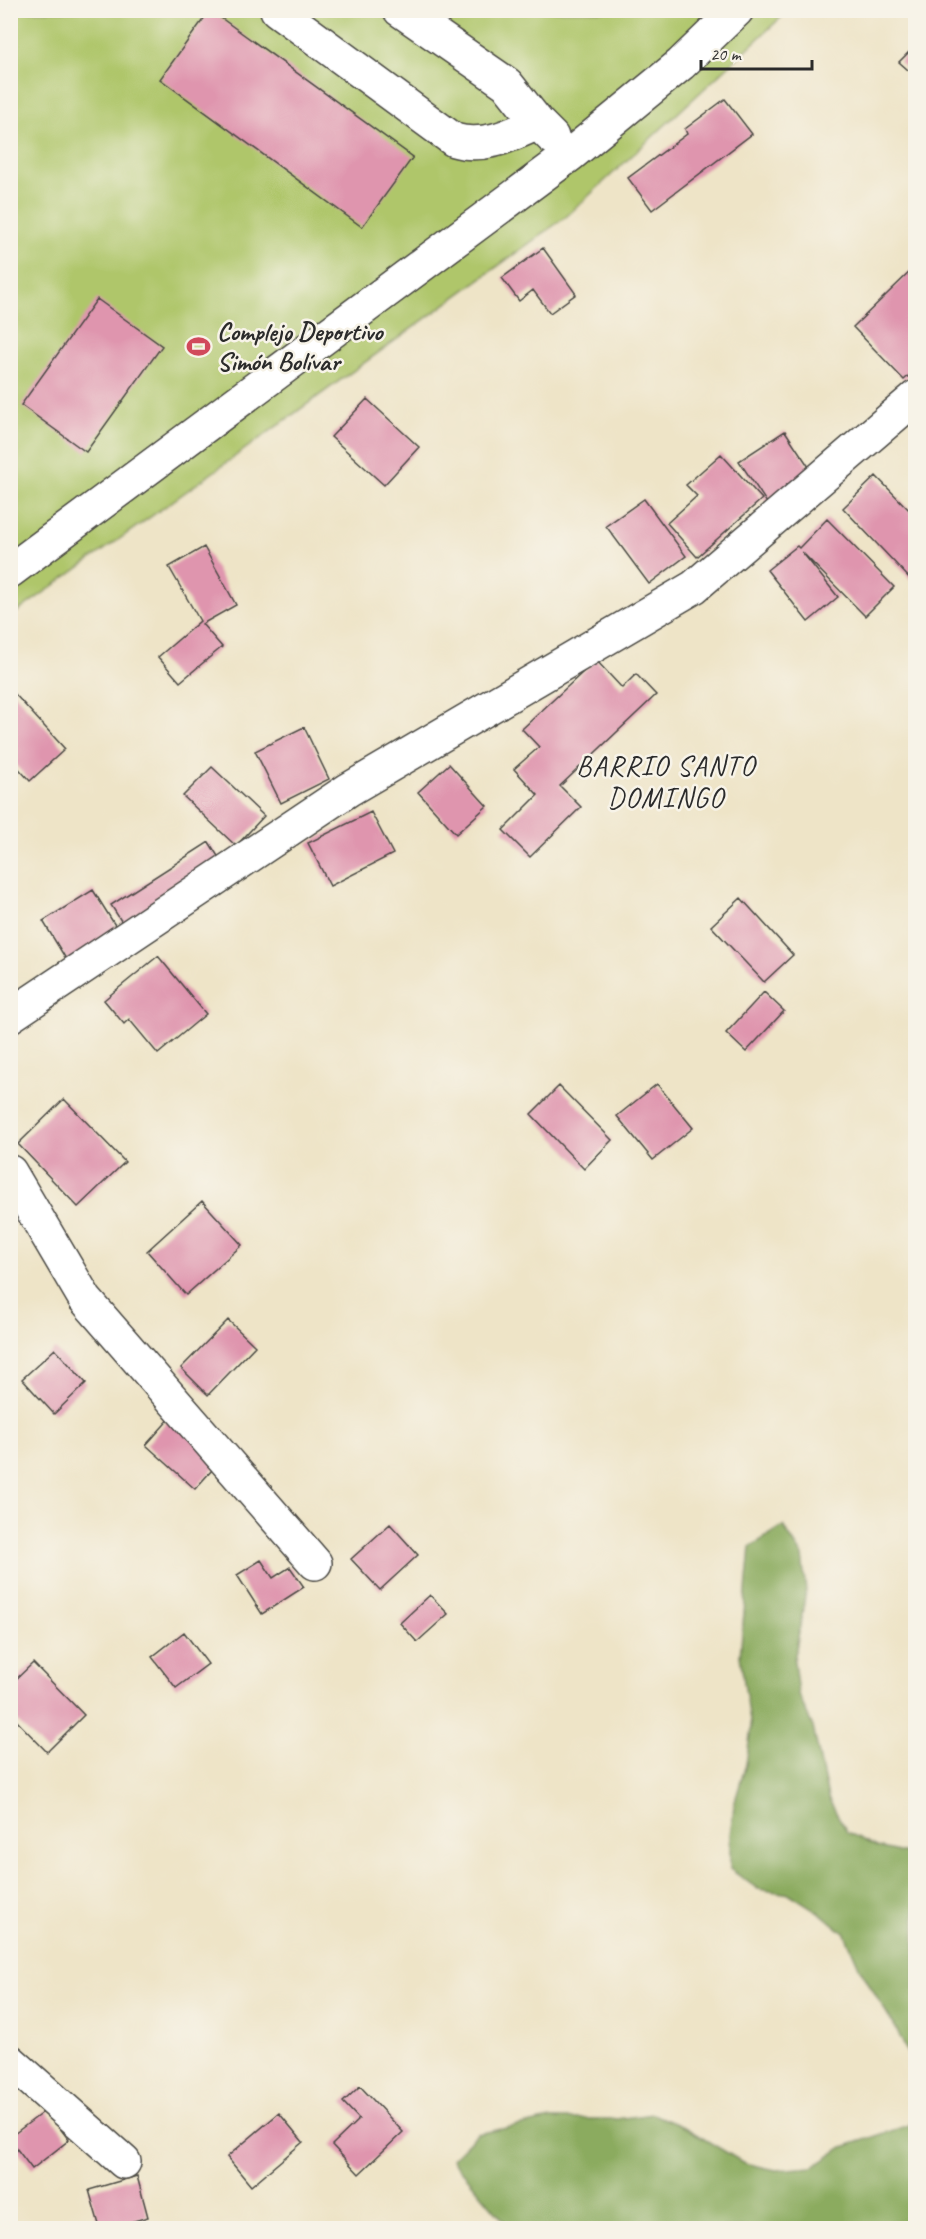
<svg xmlns="http://www.w3.org/2000/svg" width="926" height="2239" font-family="Caveat,sans-serif">
  <style>
    .green { fill: #afc66b; stroke: #6d784b; stroke-width: 1.5 }
    .forest { fill: #8bab5f; stroke: #5b6b45; stroke-width: 1.5 }
    .building { fill: #df95ae }
    .lines { fill: none; stroke-linecap: round; stroke-linejoin: round }
    .minor-casing { stroke: #484742; stroke-width: 36 }
    .minor { stroke: #fff; stroke-width: 33 }
    .labels { text-anchor: middle; dominant-baseline: central; stroke-width: 5; stroke-linejoin: round; paint-order: stroke }
    .poi-label { font-size: 26px; font-weight: bold; fill: #2b2b2b; stroke: #f7f3e8; text-anchor: start }
    .quarter-label { font-size: 28px; letter-spacing: 1.5px; fill: #2b2b2b; stroke: #f7f3e8 }
  </style>
  <rect width="100%" height="100%" fill="#f7f3e8"/>
  <filter id="ink" filterUnits="userSpaceOnUse"><feTurbulence type="fractalNoise" baseFrequency=".0167" numOctaves="2"/><feDisplacementMap in="SourceGraphic" scale="12" xChannelSelector="R" yChannelSelector="G"/><feConvolveMatrix kernelMatrix="1 2 1 2 8 2 1 2 1" color-interpolation-filters="sRGB"/></filter>
  <filter id="wash" filterUnits="userSpaceOnUse"><feTurbulence type="fractalNoise" baseFrequency=".008" numOctaves="4" result="noise"/><feDisplacementMap in="SourceGraphic" scale="24" xChannelSelector="R" yChannelSelector="G"/><feGaussianBlur stdDeviation="1.35" result="paint"/><feColorMatrix in="noise" values="0 0 0 0 0 0 0 0 0 0 0 0 0 0 0 0 0 1.4 0 .05"/><feComposite in="paint" operator="in"/></filter>
  <g filter="url(#wash)">
    <rect width="100%" height="100%" fill="#eee4c7"/>
    <path class="green" d="M 11,11 L 788,11 L 567,216 L 208,476 L 11,616 Z"/>
    <path class="forest" d="M 783,1526 L 802,1555 L 806,1591 L 794,1661 L 798,1694 L 813,1727 L 828,1798 L 847,1832 L 877,1847 L 911,1855 L 915,1859 L 915,2070 L 897,2030 L 860,1969 L 845,1934 L 820,1913 L 790,1894 L 758,1889 L 730,1869 L 730,1834 L 735,1801 L 746,1764 L 751,1728 L 740,1656 L 750,1547 Z
      M 915,2109 L 915,2228 L 510,2228 L 452,2159 L 477,2134 L 551,2119 L 616,2119 L 653,2114 L 686,2128 L 744,2163 L 776,2170 L 813,2167 L 843,2147 L 909,2125 Z"/>
    <g id="blocks">
      <path class="building" d="M 210,10 L 413,157 L 362,227 L 160,79 Z
        M 916,45 L 916,77 L 899,62 Z
        M 725,99 L 752,134 L 652,210 L 628,178 L 687,134 L 685,129 Z
        M 543,248 L 576,294 L 550,313 L 533,290 L 519,301 L 502,278 Z
        M 916,266 L 916,369 L 904,380 L 853,327 Z
        M 97,299 L 162,346 L 86,452 L 21,405 Z
        M 367,399 L 419,447 L 384,485 L 331,437 Z
        M 785,431 L 815,476 L 769,506 L 739,461 Z
        M 721,454 L 762,499 L 697,557 L 667,523 L 697,496 L 686,485 Z
        M 876,476 L 916,517 L 916,581 L 914,583 L 843,508 Z
        M 644,499 L 686,556 L 649,584 L 606,526 Z
        M 827,519 L 894,587 L 865,616 L 802,552 L 838,597 L 808,622 L 767,570 L 797,546 L 799,548 Z
        M 204,547 L 236,605 L 202,624 L 222,647 L 180,682 L 158,657 L 200,621 L 169,567 Z
        M 596,660 L 622,688 L 636,674 L 656,695 L 560,786 L 581,807 L 530,857 L 503,830 L 538,795 L 514,769 L 539,747 L 522,729 Z
        M 13,692 L 65,749 L 30,781 L 10,759 L 10,694 Z
        M 304,727 L 329,779 L 281,803 L 255,751 Z
        M 449,764 L 487,806 L 456,834 L 418,792 Z
        M 212,767 L 264,816 L 236,846 L 183,796 Z
        M 371,812 L 393,854 L 330,886 L 308,843 Z
        M 209,842 L 226,869 L 128,932 L 111,905 Z
        M 93,890 L 123,938 L 72,969 L 43,921 Z
        M 741,898 L 793,955 L 764,982 L 711,926 Z
        M 158,956 L 206,1014 L 158,1054 L 129,1019 L 124,1024 L 104,1000 Z
        M 764,992 L 784,1011 L 746,1052 L 726,1033 Z
        M 657,1084 L 693,1128 L 653,1160 L 617,1116 Z
        M 559,1086 L 612,1140 L 584,1169 L 531,1114 Z
        M 64,1099 L 125,1162 L 78,1207 L 18,1144 Z
        M 202,1201 L 242,1245 L 186,1295 L 147,1251 Z
        M 228,1320 L 255,1346 L 208,1395 L 181,1368 Z
        M 55,1349 L 86,1383 L 54,1414 L 22,1379 Z
        M 172,1416 L 221,1460 L 195,1489 L 146,1445 Z
        M 390,1524 L 418,1555 L 380,1590 L 351,1559 Z
        M 261,1560 L 273,1578 L 290,1567 L 304,1587 L 262,1614 L 237,1575 Z
        M 430,1595 L 448,1614 L 417,1642 L 400,1623 Z
        M 184,1632 L 208,1664 L 176,1688 L 152,1657 Z
        M 33,1663 L 84,1715 L 47,1752 L 10,1714 L 10,1685 Z
        M 360,2086 L 403,2132 L 359,2174 L 332,2145 L 359,2119 L 343,2102 Z
        M 46,2110 L 69,2140 L 32,2169 L 10,2140 L 10,2137 Z
        M 279,2113 L 303,2142 L 251,2186 L 227,2157 Z
        M 137,2176 L 148,2217 L 110,2228 L 100,2228 L 89,2190 Z"/>
    </g>
  </g>
  <g filter="url(#ink)">
    <use href="#blocks" fill-opacity="0" stroke="#484742" stroke-width="1.5"/>
    <g class="lines">
      <defs>
        <path id="minor" d="M 277,10 L 454,140 C 484,149 511,135 538,123
          M 400,10 L 507,84 L 538,123 L 552,137
          M 10,571 L 570,155 L 681,64 L 737,10
          M 10,1016 L 348,790 L 694,587 L 916,397
          M 10,1172 L 85,1299 L 315,1563
          M 10,2061 L 124,2162"/>
      </defs>
      <use href="#minor" class="minor-casing"/>
      <use href="#minor" class="minor"/>
    </g>
  </g>
  <defs>
    <symbol id="stadium-bare" viewBox="-9 -9 18 18"><path d="M0-5a6.5 5 0 1 0 0 10a6.5 5 0 1 0 0-10ZM-3.5-1.8h7v3.6h-7Z" fill="#d1495b" stroke="#f7f3e8" stroke-width="2.5" paint-order="stroke"/></symbol>
  </defs>
  <g fill-rule="evenodd">
    <use href="#stadium-bare" x="182" y="330" width="33" height="33"/>
  </g>
  <g class="labels">
    <g class="poi-label">
      <text x="217" y="331">Complejo Deportivo<tspan x="217" dy="30">Simón Bolívar</tspan></text>
    </g>
    <g class="quarter-label">
      <text x="666" y="765">BARRIO SANTO<tspan x="666" dy="32">DOMINGO</tspan></text>
    </g>
  </g>
  <rect width="926" height="2239" fill="none" stroke="#f7f3e8" stroke-width="36"/>
  <path d="M701 60v9h111v-9" fill="none" stroke="#2b2b2b" stroke-width="3"/>
  <text x="710" y="60" font-size="18" fill="#2b2b2b" stroke="#f7f3e8" stroke-width="4.5" paint-order="stroke">20 m</text>
</svg>
